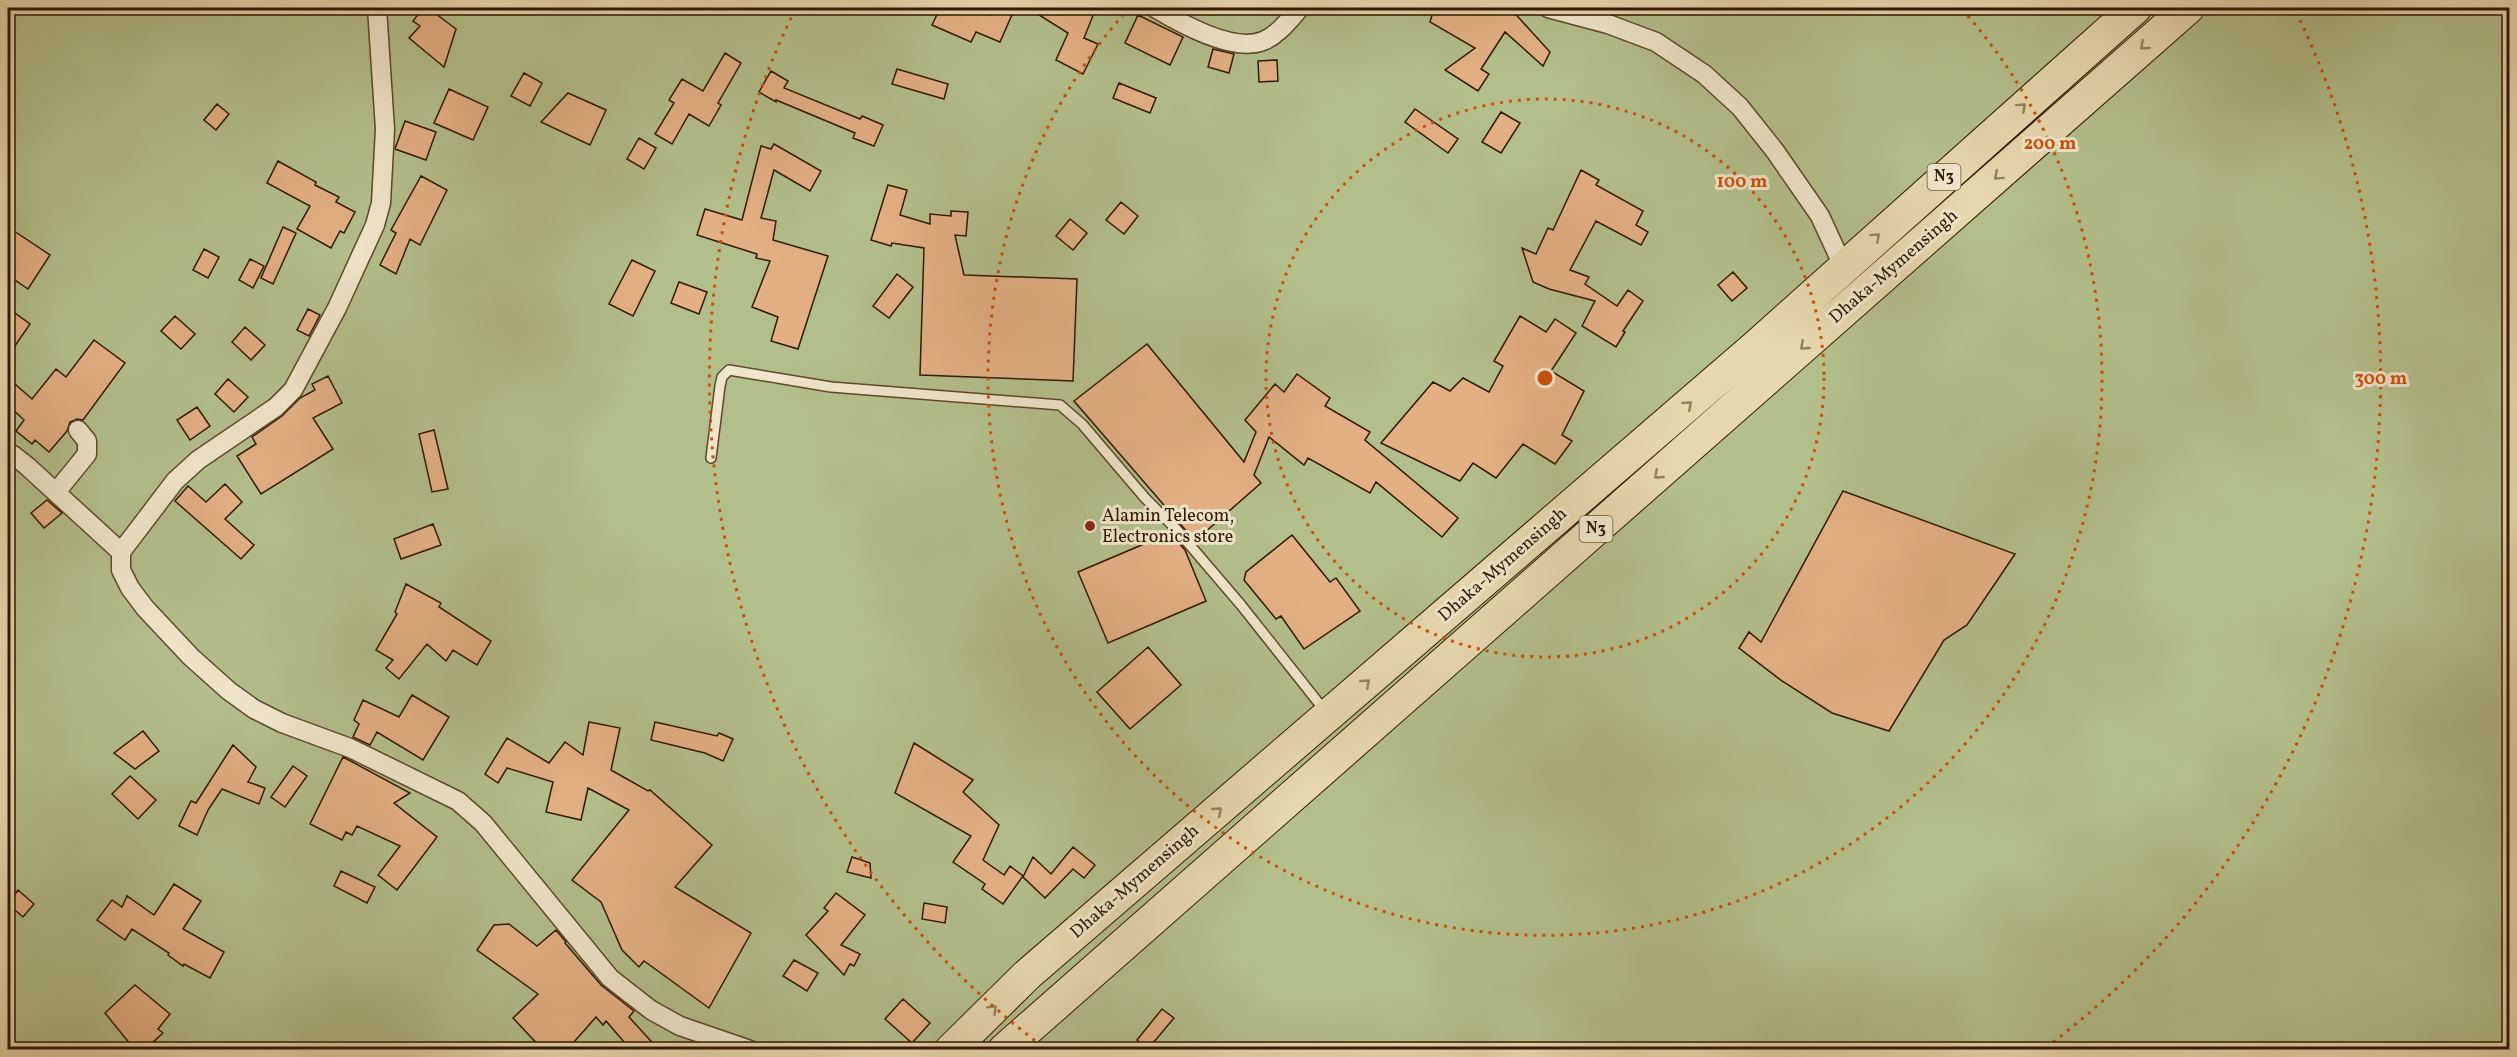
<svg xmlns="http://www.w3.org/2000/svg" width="2517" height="1057" font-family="Vollkorn,serif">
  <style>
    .green { fill: #b3bf8b; stroke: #726b46; stroke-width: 1.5 }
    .building { fill: #e3b084; stroke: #311700; stroke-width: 1.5 }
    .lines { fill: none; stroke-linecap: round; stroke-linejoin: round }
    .service-casing { stroke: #5e472b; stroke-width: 12 }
    .minor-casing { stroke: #5e472b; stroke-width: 21 }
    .trunk-casing { stroke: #311700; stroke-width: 34 }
    .service { stroke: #efe5ca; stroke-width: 9 }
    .minor { stroke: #efe5ca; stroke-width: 18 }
    .trunk { stroke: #e7d7ad; stroke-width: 32 }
    .oneway { stroke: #95815f }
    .ring { fill: none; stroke: #cd4f0a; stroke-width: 3; stroke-dasharray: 3 6 }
    .poi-dot { fill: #8f2418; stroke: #efe5ca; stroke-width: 2 }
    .labels { text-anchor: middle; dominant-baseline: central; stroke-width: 6; stroke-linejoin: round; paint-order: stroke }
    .shield { fill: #efe5ca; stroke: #6a553d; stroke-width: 1.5 }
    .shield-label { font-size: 16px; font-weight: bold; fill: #311700 }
    .street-label { font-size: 18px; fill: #311700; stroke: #efe5ca }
    .poi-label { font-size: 18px; fill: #311700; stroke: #efe5ca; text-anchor: start }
    .centre { fill: #cd4f0a; stroke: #efe5ca; stroke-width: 3 }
    .ring-label { font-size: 18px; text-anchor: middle; font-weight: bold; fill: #cd4f0a; stroke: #efe5ca; stroke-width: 6; stroke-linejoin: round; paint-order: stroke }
  </style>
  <rect width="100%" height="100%" fill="#e7d7ad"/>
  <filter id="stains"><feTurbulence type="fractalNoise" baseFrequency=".00333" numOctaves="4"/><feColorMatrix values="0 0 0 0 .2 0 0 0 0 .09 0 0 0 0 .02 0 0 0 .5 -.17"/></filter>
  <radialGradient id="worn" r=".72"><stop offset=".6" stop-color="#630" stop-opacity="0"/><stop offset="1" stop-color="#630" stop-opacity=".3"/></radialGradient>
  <path class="green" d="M 8,8 L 2509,8 L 2509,1049 L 8,1049 Z"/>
  <path class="building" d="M 423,8 L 428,8 L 456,29 L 444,67 L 409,38 L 420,26 L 413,21 Z
    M 940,8 L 974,8 L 990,15 L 993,8 L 1015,8 L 1000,42 L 976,32 L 971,42 L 932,25 Z
    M 1028,8 L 1096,8 L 1084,38 L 1098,44 L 1083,74 L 1056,60 L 1068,33 Z
    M 1434,8 L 1510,8 L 1550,52 L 1543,66 L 1505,32 L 1481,69 L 1489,74 L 1478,91 L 1445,70 L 1475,48 L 1430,22 Z
    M 1138,15 L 1183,37 L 1170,65 L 1125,43 Z
    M 1213,49 L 1234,54 L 1229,73 L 1208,67 Z
    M 725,53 L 741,63 L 718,103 L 721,105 L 709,126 L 689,114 L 672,144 L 655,134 L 674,103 L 669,100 L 682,79 L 703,91 Z
    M 1277,60 L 1278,81 L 1259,82 L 1258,61 Z
    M 897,69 L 948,84 L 944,99 L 892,84 Z
    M 771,71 L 788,81 L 784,88 L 860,119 L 862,116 L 883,125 L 874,146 L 853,138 L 855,133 L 776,100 L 776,102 L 759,92 Z
    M 524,73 L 542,83 L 530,106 L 511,96 Z
    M 1119,83 L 1156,98 L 1150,113 L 1113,98 Z
    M 449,89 L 488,107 L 473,140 L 434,123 Z
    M 568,93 L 606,110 L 590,145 L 541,122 Z
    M 217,104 L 229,114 L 216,130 L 204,120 Z
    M 1415,109 L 1458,139 L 1448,153 L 1405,122 Z
    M 1501,112 L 1520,123 L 1501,153 L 1482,142 Z
    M 405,121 L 436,132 L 426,160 L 395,149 Z
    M 639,138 L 656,148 L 644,169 L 627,159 Z
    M 774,144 L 821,171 L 810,191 L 774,170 L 761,218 L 776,221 L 773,240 L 828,256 L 798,349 L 771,341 L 778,317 L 752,307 L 770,261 L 756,258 L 757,254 L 697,235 L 705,209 L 742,220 L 761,146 L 771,149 Z
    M 278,161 L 316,182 L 315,185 L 339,197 L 336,202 L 355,212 L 344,233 L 340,231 L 331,248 L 297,229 L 310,206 L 267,183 Z
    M 1581,170 L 1599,180 L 1596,185 L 1643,211 L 1636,225 L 1648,232 L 1641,245 L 1596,221 L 1570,270 L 1589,277 L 1585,284 L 1617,306 L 1628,290 L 1643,301 L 1623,331 L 1625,332 L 1616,347 L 1582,326 L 1595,301 L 1549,289 L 1533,282 L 1522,248 L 1536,254 L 1548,228 L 1553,230 Z
    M 421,176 L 447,190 L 420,245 L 410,239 L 396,274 L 380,265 L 396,233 L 391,230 Z
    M 888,185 L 907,190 L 900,215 L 930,224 L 930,214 L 951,216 L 951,211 L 968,212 L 966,236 L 955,235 L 964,275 L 1077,279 L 1073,381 L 920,375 L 924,248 L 892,243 L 891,246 L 871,240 Z
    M 1121,202 L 1138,216 L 1124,234 L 1106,220 Z
    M 1070,219 L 1087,233 L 1073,250 L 1056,236 Z
    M 8,227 L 50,255 L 28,289 L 8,275 Z
    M 283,227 L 296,233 L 273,284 L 261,278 Z
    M 204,249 L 219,257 L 208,278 L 193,270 Z
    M 250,259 L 264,266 L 253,288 L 239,280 Z
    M 632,260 L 655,271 L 633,316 L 609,304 Z
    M 1733,272 L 1747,288 L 1732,301 L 1718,285 Z
    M 897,274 L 913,287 L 889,318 L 873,306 Z
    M 679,282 L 707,292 L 699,314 L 671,303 Z
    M 8,308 L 30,324 L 8,356 Z
    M 308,309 L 320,315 L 309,336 L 297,330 Z
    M 175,316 L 195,334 L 181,349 L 161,331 Z
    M 1520,316 L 1546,332 L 1555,319 L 1576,333 L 1551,371 L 1584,391 L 1562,435 L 1572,441 L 1555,464 L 1523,444 L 1496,478 L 1473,463 L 1460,481 L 1381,443 L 1433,382 L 1450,391 L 1463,378 L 1489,392 L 1503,366 L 1494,361 Z
    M 245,327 L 265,345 L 251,360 L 232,342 Z
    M 94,340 L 125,363 L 83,420 L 77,419 L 70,422 L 67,431 L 49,452 L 35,440 L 32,444 L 16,431 L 24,420 L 8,405 L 8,378 L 32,399 L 56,369 L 66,377 Z
    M 1147,344 L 1244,462 L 1256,432 L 1245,420 L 1275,384 L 1284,392 L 1297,374 L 1330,398 L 1325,406 L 1370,432 L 1365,440 L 1458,518 L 1442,537 L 1376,482 L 1370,493 L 1308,458 L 1304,465 L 1269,437 L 1254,475 L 1261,483 L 1195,541 L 1074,401 Z
    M 328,376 L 342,403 L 313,418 L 333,449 L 261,494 L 237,456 L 256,444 L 252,437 L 282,416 L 300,398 L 315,390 L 312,384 Z
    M 228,379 L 248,397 L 234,412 L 215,394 Z
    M 197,407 L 210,426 L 190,440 L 177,420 Z
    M 434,430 L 448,489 L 432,492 L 419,434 Z
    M 225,484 L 242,502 L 225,519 L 254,545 L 241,559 L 175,501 L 188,486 L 206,502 Z
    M 1843,491 L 2015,554 L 1967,625 L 1944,640 L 1889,731 L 1832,713 L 1782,681 L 1739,648 L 1749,632 L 1761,642 Z
    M 47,500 L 62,513 L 44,528 L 31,513 Z
    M 433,524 L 441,545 L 401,559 L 394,539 Z
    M 1170,533 L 1185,550 L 1206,601 L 1108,643 L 1078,572 Z
    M 1292,535 L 1330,582 L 1336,578 L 1360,611 L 1304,649 L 1281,616 L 1276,619 L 1244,580 L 1246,572 Z
    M 406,584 L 441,603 L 439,607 L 491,641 L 477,665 L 453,650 L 446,661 L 427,644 L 399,679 L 386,668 L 393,660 L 376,650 L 397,614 L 395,612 Z
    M 1148,647 L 1181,685 L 1130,729 L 1097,692 Z
    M 412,695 L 449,717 L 423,760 L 377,732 L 370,745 L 353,737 L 359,724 L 354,720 L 363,700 L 399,717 Z
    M 589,722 L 620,728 L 611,770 L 648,791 L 650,790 L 712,845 L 675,887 L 751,933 L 709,1008 L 644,961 L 639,967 L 622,950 L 601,902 L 572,880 L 629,810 L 588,788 L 581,820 L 546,812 L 553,782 L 507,768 L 498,783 L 485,774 L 507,738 L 549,763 L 565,742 L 583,755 Z
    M 655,722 L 717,736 L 719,733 L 733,739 L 723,761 L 705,753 L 651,740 Z
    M 143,731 L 159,751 L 135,769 L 114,753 Z
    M 914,743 L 973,780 L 963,792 L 999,825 L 983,860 L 1004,875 L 1010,866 L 1023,876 L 1003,904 L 982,889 L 985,884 L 953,862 L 971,836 L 895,793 Z
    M 233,745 L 256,767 L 248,782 L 265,788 L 259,804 L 222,789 L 208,810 L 197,835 L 179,826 L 191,801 L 196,803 Z
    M 343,757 L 410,793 L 394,803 L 437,837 L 397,890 L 378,875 L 400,846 L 357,826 L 352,835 L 346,832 L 342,840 L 310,824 Z
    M 293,766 L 307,776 L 285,807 L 271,797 Z
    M 130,776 L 156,800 L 138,819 L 112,794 Z
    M 1073,847 L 1095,865 L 1084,878 L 1073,869 L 1045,898 L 1023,877 L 1033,857 L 1051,874 Z
    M 852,857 L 870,863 L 871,878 L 847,872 Z
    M 341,871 L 375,887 L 367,903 L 334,886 Z
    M 174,884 L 201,901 L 183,929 L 224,952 L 210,978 L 184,964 L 183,966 L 168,955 L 169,953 L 132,929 L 125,940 L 97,920 L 112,900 L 122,907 L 127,896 L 154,915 Z
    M 18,890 L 34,904 L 23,917 L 8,904 Z
    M 836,893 L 865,915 L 841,945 L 860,954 L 854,966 L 850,964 L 844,975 L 806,935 L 828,911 L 824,908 Z
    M 924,903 L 947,907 L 945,923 L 922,919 Z
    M 509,924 L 537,946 L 556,930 L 566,942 L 565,943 L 601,985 L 634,1011 L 629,1017 L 659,1050 L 631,1050 L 606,1021 L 603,1025 L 596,1017 L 567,1050 L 543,1050 L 513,1018 L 538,994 L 477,950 L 494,925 Z
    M 794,960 L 818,973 L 807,991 L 783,976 Z
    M 135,985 L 170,1014 L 158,1029 L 163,1033 L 144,1050 L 135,1050 L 105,1013 Z
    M 903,999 L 930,1023 L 912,1043 L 885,1019 Z
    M 1162,1009 L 1174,1018 L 1148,1049 L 1137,1040 Z"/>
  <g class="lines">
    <defs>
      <path id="service" d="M 711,458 L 720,386 L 722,377 L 729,370 L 831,387 L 1060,405 L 1082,424 L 1145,498 L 1177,530 L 1241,605 L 1325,711"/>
      <path id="minor" d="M 1155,8 C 1180,23 1233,53 1263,41 C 1278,35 1289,20 1300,8
        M 1548,8 L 1608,24 L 1656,42 L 1704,74 L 1740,107 L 1775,151 L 1820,216 L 1843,266
        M 8,457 L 13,455 L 27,466 L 121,552 L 121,570 L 130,588 L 145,608 L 191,657 L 229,691 L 254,709 L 282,723 L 350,748 L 458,801 L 483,823 L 610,978 L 651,1010 L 680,1026 L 750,1050
        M 57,491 L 87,454 L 87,441 L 78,430
        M 121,552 L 175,481 L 198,460 L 276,407 L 293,390 L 337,308 L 375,225 L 381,203 L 385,129 L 377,8"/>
      <path id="trunk" d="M 951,1050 L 1027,975 L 1755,347 L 2135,8
        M 1004,1050 L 2188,8"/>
    </defs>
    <use href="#service" class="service-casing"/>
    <use href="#minor" class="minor-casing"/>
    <use href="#trunk" class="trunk-casing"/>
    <use href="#service" class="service"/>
    <use href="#minor" class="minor"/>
    <use href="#trunk" class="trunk"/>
  </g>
  <defs><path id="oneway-chevron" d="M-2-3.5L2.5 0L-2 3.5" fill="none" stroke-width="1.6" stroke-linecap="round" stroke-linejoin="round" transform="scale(1.5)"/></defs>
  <g class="oneway">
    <use href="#oneway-chevron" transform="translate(2144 46) rotate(138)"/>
    <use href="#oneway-chevron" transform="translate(2022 107) rotate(-42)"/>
    <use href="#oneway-chevron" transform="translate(1998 176) rotate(138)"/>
    <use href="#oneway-chevron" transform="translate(1876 237) rotate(-42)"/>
    <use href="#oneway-chevron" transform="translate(1804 346) rotate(139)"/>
    <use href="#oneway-chevron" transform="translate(1688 405) rotate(-41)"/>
    <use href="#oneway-chevron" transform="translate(1658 475) rotate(139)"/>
    <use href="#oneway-chevron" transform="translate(1366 683) rotate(-41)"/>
    <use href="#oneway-chevron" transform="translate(1218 811) rotate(-41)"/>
    <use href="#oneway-chevron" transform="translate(993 1009) rotate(-44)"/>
  </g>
  <g class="ring">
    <circle cx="1545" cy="378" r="279"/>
    <path d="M1962 9A557 557 0 1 1 1128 9"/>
    <path d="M1042 1046A836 836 0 0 1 794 12M2296 12A836 836 0 0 1 2048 1046"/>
  </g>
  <circle class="poi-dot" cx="1090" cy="526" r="6"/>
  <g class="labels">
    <g class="shield">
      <rect x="1927.5" y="164" width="33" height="26" rx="4.5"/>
      <rect x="1579.5" y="516" width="33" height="26" rx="4.5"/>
    </g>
    <g class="shield-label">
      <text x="1944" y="177">N3</text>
      <text x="1596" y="529">N3</text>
    </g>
    <g class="street-label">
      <text transform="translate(1894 267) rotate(-41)">Dhaka-Mymensingh</text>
      <text transform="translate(1503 565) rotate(-41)">Dhaka-Mymensingh</text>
      <text transform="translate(1135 882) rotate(-41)">Dhaka-Mymensingh</text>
    </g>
    <g class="poi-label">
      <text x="1102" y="516">Alamin Telecom,<tspan x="1102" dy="21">Electronics store</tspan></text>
    </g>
  </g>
  <circle cx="1545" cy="378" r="9" class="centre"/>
  <g class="ring-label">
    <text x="2050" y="149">200 m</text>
    <text x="1742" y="187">100 m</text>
    <text x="2381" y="384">300 m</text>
  </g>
  <rect width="2517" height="1057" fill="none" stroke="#e7d7ad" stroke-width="30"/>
  <rect x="9" y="9" width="2499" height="1039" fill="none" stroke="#311700" stroke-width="3"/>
  <rect x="15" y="15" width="2487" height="1027" fill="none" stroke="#311700" stroke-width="1.5"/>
  <rect width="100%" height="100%" filter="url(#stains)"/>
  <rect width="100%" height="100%" fill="url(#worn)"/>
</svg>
